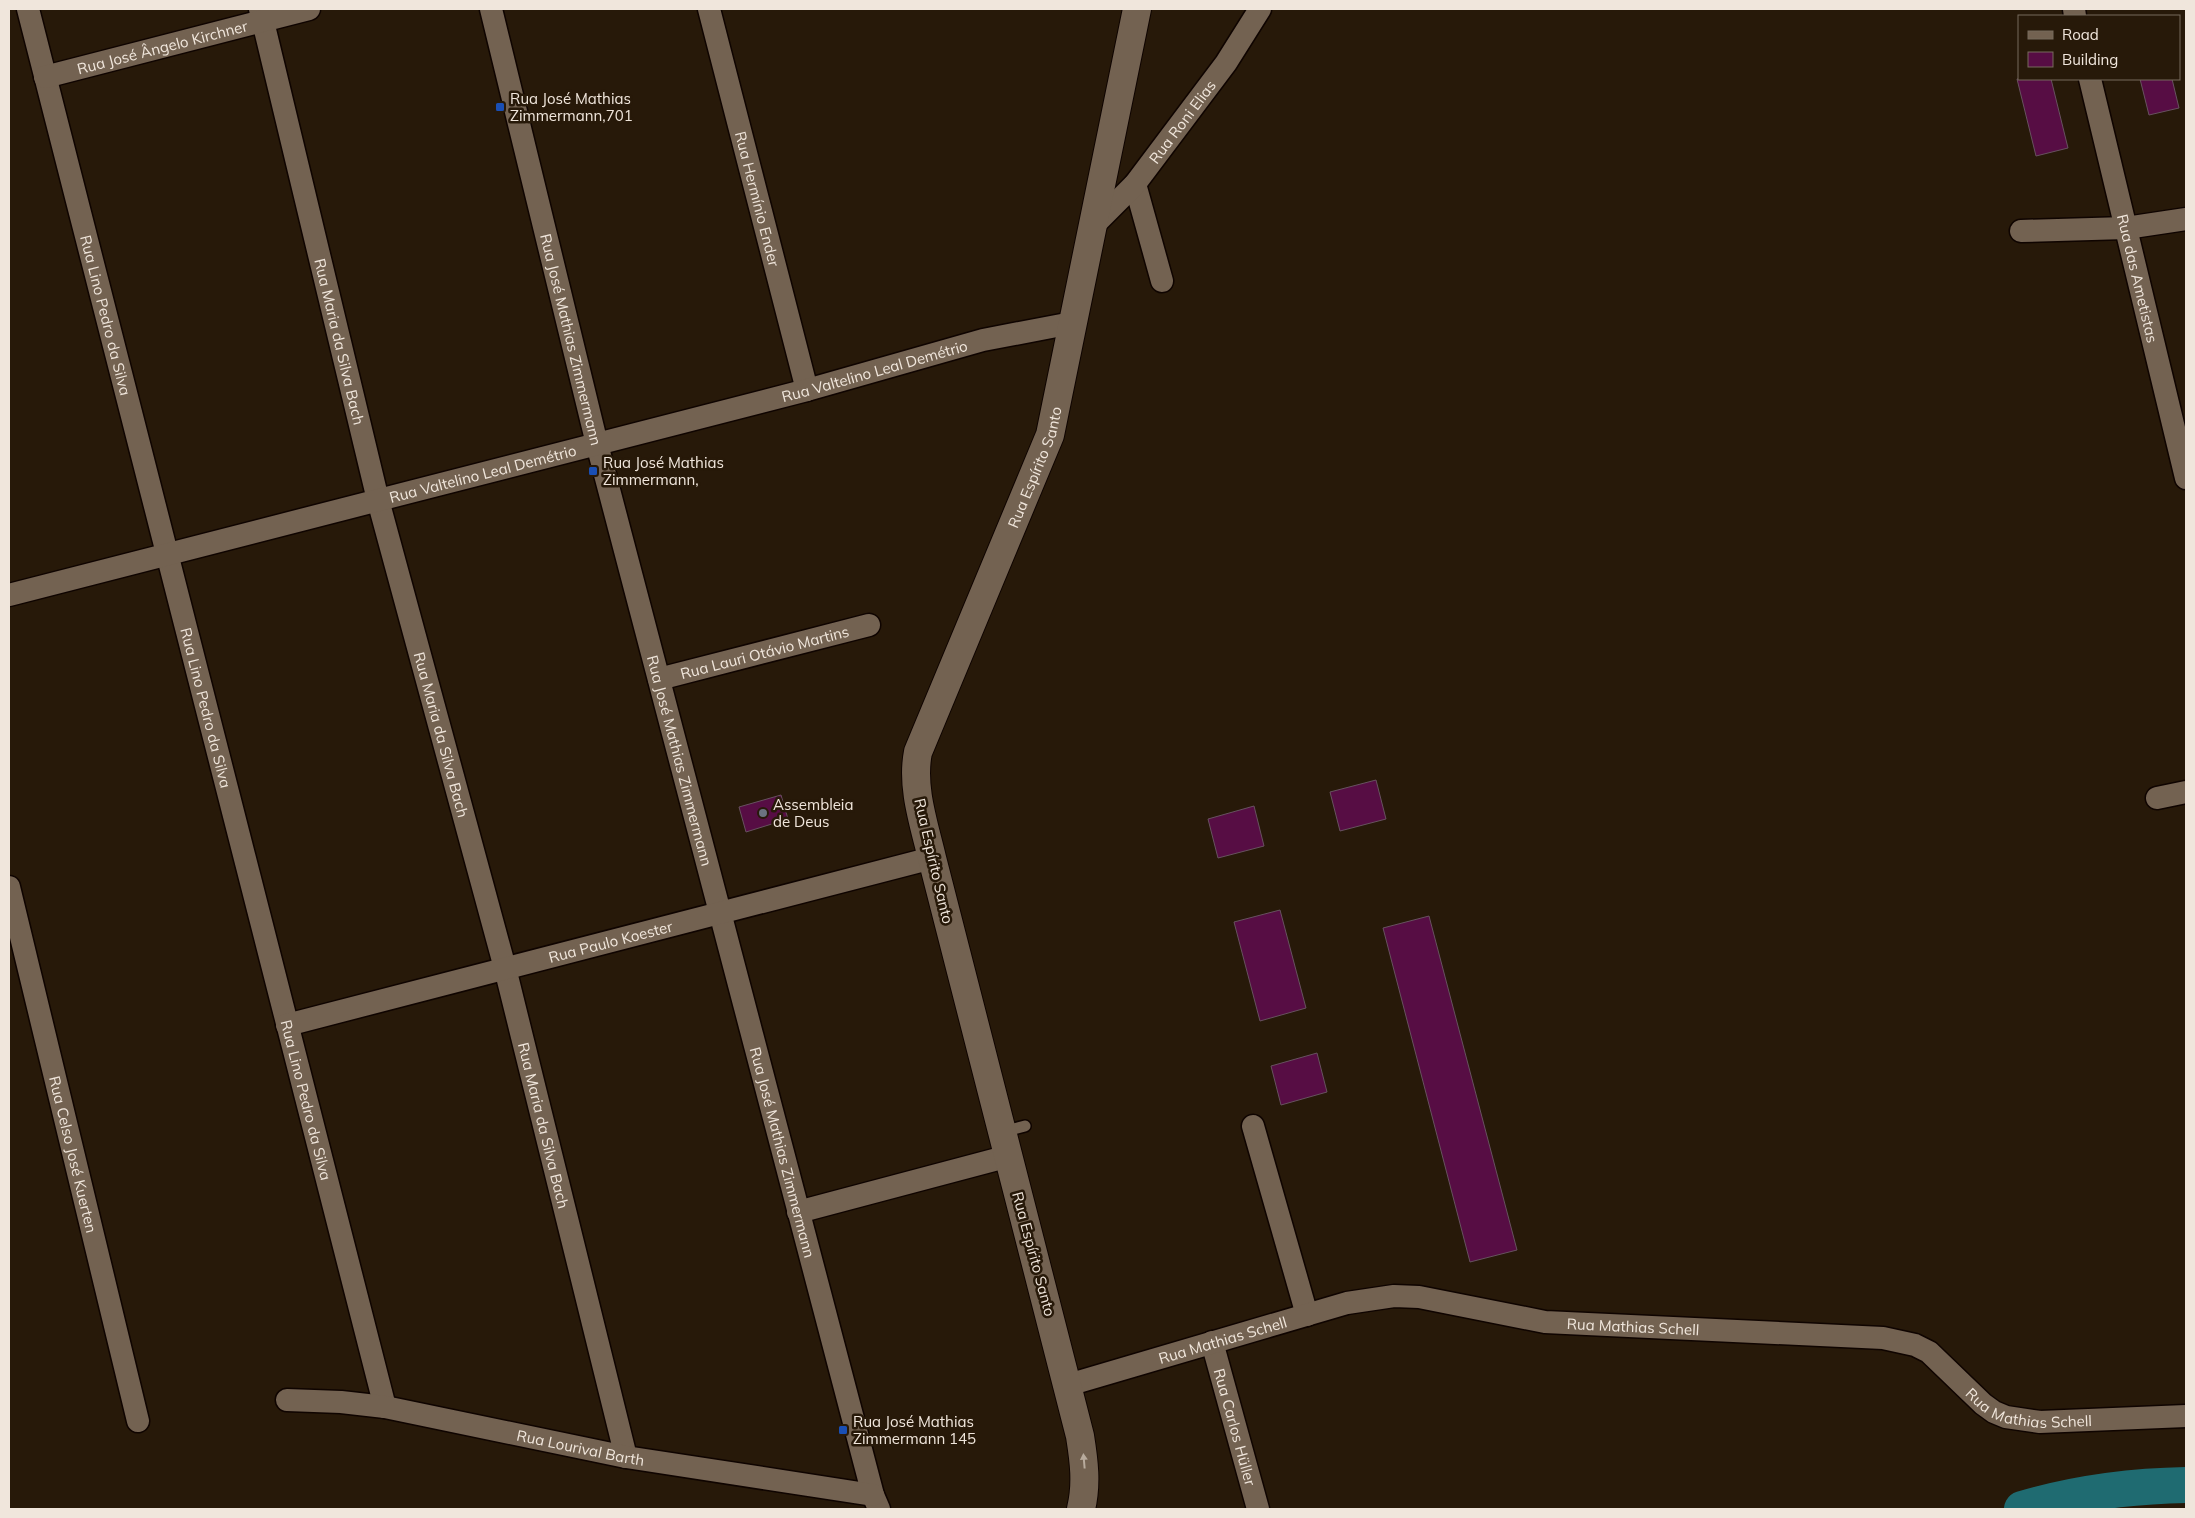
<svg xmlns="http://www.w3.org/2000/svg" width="2195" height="1518" font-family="Mulish,sans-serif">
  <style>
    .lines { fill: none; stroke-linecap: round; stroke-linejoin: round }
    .river { stroke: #1f6b71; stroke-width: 36 }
    .building { fill: #570d44; stroke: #67525f }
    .service-casing { stroke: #0f0400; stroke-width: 14 }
    .minor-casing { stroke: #0f0400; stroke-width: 25 }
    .tertiary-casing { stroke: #0f0400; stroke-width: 30 }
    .service { stroke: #736251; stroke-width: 11 }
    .minor { stroke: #736251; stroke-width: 22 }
    .tertiary { stroke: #736251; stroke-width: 28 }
    .oneway { fill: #b8ab9d }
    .transit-dot { fill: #1a4fb4; stroke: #271909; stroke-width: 2 }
    .worship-dot { fill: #6b7280; stroke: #271909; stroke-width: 2 }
    .labels { text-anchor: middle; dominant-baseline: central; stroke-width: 5; stroke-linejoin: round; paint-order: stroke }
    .street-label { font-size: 15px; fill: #f0e6dc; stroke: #271909 }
    .poi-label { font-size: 15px; fill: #f0e6dc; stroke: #271909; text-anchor: start }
  </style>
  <rect width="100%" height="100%" fill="#271909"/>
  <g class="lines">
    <path class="river" d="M 2022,1509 C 2076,1493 2131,1486 2186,1485"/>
  </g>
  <path class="building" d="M 2017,79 L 2051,79 L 2068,148 L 2036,156 Z
    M 2140,79 L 2172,79 L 2179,108 L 2149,115 Z
    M 1376,780 L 1386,819 L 1340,831 L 1330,792 Z
    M 781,795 L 788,819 L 746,832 L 739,807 Z
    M 1254,806 L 1264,846 L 1218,858 L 1208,819 Z
    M 1280,910 L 1306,1008 L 1260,1021 L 1234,922 Z
    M 1429,916 L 1517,1250 L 1470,1262 L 1383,928 Z
    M 1317,1053 L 1327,1092 L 1281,1105 L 1271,1066 Z"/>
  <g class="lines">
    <defs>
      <path id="service" d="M 1002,1132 L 1025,1126"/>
      <g id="minor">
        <path id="s1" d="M 28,9 L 385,1407"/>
        <path id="s2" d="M 260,9 L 378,500 L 505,968 L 626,1457"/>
        <path id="s3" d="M 491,9 L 597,444 L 873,1495 L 879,1509"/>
        <path id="s4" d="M 709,9 L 807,390"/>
        <path d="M 2074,9 L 2075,16"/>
        <path id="s5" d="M 45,77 L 309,9"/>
        <path id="s6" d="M 2090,79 L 2186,478"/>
        <path d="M 1135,184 L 1162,281"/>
        <path id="s7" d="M 1092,227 L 1135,184 L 1226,63 L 1260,9"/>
        <path d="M 2021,231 L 2126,228 L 2186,219"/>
        <path id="s8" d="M 9,595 L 807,390 L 983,340 L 1072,323"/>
        <path id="s9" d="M 659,679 L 869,625"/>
        <path d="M 2157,798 L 2186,792"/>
        <path id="s10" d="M 9,887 L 138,1421"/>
        <path id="s11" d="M 287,1025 L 932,858"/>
        <path d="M 1253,1126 L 1307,1315"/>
        <path d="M 798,1212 L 1009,1156"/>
        <path id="s12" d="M 1212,1342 L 1258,1509"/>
        <path id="s13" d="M 1068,1385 L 1347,1303 L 1394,1296 L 1419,1297 L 1545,1322 L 1883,1338 L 1915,1345 L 1929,1352 L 1983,1404 L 1994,1412 L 2006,1417 L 2040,1422 L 2186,1416"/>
        <path id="s14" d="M 287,1400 L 341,1402 L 385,1407 L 626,1457 L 873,1495"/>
      </g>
      <g id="tertiary">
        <path id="s15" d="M 1081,1509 C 1087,1484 1084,1461 1080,1436 L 932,858 C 924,824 911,787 918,752 L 1050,435 L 1137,9"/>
      </g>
    </defs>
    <use href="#service" class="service-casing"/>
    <use href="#minor" class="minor-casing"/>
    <use href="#tertiary" class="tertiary-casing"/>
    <use href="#service" class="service"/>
    <use href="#minor" class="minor"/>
    <use href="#tertiary" class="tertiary"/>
  </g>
  <defs><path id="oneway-solid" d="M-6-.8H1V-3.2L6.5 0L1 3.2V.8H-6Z" transform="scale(1.25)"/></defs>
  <use class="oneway" href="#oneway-solid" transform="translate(1084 1461) rotate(-95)"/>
  <g class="transit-dot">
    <rect x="495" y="102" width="10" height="10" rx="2.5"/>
    <rect x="588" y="466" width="10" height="10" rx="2.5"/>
    <rect x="838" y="1425" width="10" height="10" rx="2.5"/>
  </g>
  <circle class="worship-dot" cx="763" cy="813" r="5"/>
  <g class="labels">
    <g class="street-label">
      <text stroke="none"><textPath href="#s5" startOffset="121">Rua José Ângelo Kirchner</textPath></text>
      <text stroke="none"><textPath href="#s7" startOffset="139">Rua Roni Elias</textPath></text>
      <text stroke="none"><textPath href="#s4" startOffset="196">Rua Hermínio Ender</textPath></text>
      <text stroke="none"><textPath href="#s6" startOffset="205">Rua das Ametistas</textPath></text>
      <text stroke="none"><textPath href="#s1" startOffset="316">Rua Lino Pedro da Silva</textPath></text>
      <text stroke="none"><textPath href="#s3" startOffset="340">Rua José Mathias Zimmermann</textPath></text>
      <text stroke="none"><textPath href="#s2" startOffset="342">Rua Maria da Silva Bach</textPath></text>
      <text stroke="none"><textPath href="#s8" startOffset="894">Rua Valtelino Leal Demétrio</textPath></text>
      <text stroke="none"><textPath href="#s15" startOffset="1086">Rua Espírito Santo</textPath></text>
      <text stroke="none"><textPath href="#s8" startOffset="489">Rua Valtelino Leal Demétrio</textPath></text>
      <text stroke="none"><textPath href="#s9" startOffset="109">Rua Lauri Otávio Martins</textPath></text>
      <text stroke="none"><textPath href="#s1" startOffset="721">Rua Lino Pedro da Silva</textPath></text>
      <text stroke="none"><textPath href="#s2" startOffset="748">Rua Maria da Silva Bach</textPath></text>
      <text stroke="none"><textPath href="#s3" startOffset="775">Rua José Mathias Zimmermann</textPath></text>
      <text transform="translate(934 861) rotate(77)">Rua Espírito Santo</text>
      <text stroke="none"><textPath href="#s11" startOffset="334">Rua Paulo Koester</textPath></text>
      <text stroke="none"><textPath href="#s1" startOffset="1126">Rua Lino Pedro da Silva</textPath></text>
      <text stroke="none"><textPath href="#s2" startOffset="1152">Rua Maria da Silva Bach</textPath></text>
      <text stroke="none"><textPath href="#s3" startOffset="1180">Rua José Mathias Zimmermann</textPath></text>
      <text stroke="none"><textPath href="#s10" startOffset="275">Rua Celso José Kuerten</textPath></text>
      <text transform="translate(1034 1254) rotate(75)">Rua Espírito Santo</text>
      <text stroke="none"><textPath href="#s13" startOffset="580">Rua Mathias Schell</textPath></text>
      <text stroke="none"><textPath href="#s13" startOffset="161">Rua Mathias Schell</textPath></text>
      <text stroke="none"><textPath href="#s13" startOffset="1000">Rua Mathias Schell</textPath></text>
      <text stroke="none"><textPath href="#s12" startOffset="88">Rua Carlos Hüller</textPath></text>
      <text stroke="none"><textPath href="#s14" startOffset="298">Rua Lourival Barth</textPath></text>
    </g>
    <g class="poi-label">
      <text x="510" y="98">Rua José Mathias<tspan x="510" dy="17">Zimmermann,701</tspan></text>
      <text x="603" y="462">Rua José Mathias<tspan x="603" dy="17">Zimmermann,</tspan></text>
      <text x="773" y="804">Assembleia<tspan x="773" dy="17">de Deus</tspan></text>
      <text x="853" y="1421">Rua José Mathias<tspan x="853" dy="17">Zimmermann 145</tspan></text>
    </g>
  </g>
  <rect width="2195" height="1518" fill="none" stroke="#f0e6dc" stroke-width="20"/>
  <rect x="2018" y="15" width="162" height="65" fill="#271909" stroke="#776b5d"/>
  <rect x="2028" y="31" width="25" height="8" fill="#736251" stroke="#776b5d"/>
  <text x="2062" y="40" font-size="15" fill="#f0e6dc">Road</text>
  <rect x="2028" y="52" width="25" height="15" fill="#570d44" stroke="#776b5d"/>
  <text x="2062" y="65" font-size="15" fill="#f0e6dc">Building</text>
</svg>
